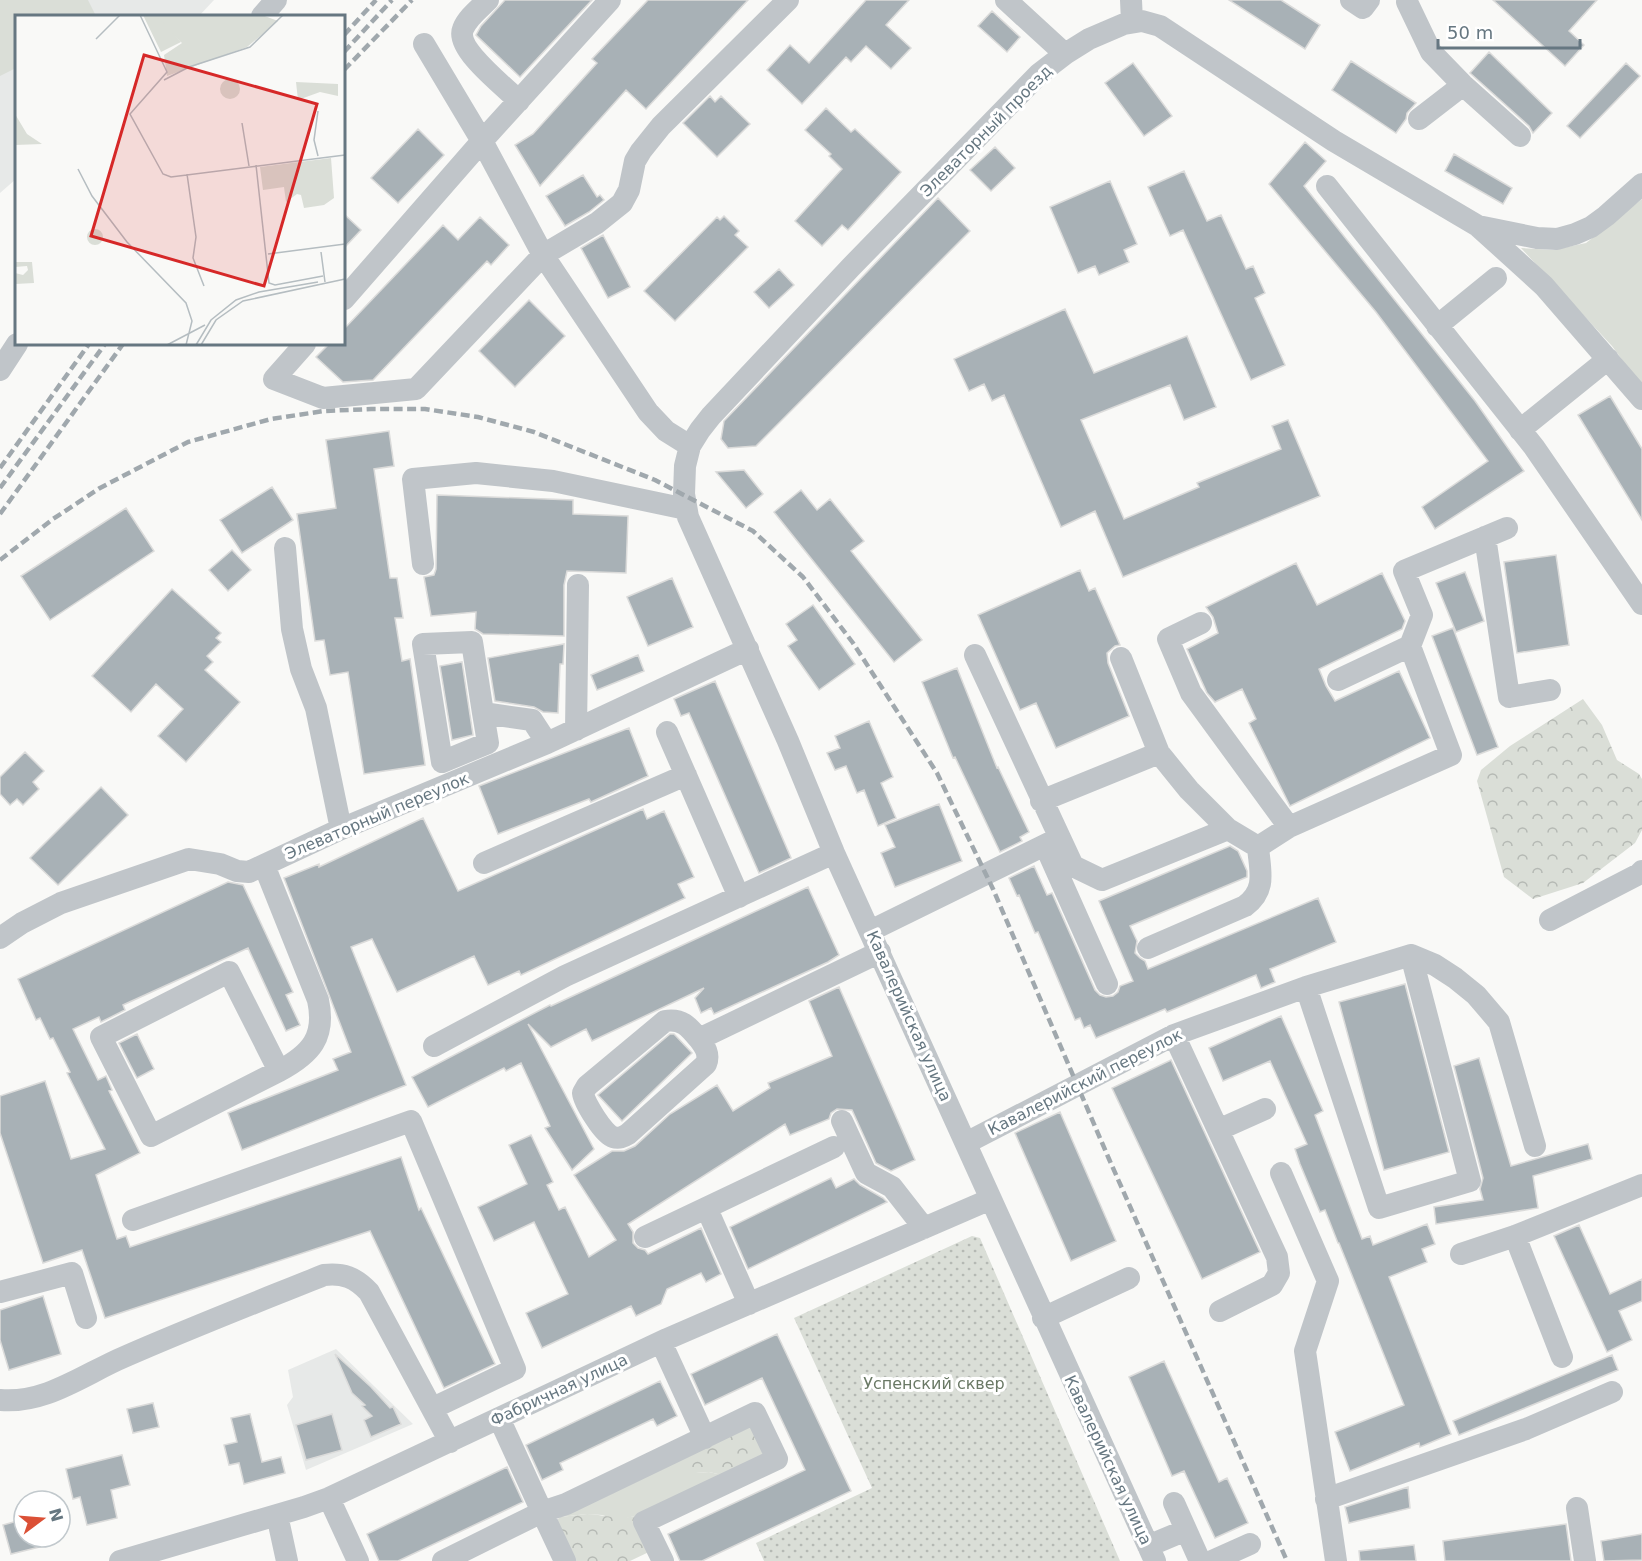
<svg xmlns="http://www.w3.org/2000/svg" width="1642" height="1561" font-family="'DejaVu Sans',sans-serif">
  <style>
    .built { fill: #e7e9e8 }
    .grass { fill: #daded7 }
    .forest { fill: url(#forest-crowns) }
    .park { fill: url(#park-dots) }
    .building { fill: #a8b1b6; stroke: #dbdbda; stroke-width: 1.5 }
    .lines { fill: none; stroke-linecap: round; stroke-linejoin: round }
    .minor { stroke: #c0c5c9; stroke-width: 22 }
    .rail { stroke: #a0a8ad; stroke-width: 4.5; stroke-dasharray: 9 4.5; stroke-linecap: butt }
    .labels { text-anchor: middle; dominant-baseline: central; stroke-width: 6; stroke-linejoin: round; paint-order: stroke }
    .street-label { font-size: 16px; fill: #667781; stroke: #fff }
    .park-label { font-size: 16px; fill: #6a7965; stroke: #fff }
    .inset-road { fill: none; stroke: #b5bdc1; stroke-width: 1.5 }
    .view { fill: #d62828; fill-opacity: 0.15; stroke: #d62828; stroke-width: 3 }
    .inset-edge { fill: none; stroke: #667781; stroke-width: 3 }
  </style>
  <defs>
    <pattern id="forest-crowns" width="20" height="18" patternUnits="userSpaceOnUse" patternTransform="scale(1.5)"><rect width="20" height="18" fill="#daded7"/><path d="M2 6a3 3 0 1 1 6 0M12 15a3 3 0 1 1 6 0" fill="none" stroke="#b5b9b4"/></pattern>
    <pattern id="park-dots" width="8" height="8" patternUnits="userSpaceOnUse" patternTransform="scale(1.5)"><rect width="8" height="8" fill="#daded7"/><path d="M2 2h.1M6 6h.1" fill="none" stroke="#b5b9b4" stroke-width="1.8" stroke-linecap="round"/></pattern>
  </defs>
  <rect width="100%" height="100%" fill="#f9f9f7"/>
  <path class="built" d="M 0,0 L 214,0 L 199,16 L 16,16 L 16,179 L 0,193 Z
    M 336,1349 L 413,1424 L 306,1470 L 287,1405 L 293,1397 L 288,1370 Z"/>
  <path class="grass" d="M 0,0 L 88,0 L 96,16 L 16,16 L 16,68 L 0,76 Z
    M 1642,199 L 1642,387 L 1612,346 L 1521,248 L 1553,250 L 1586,243 Z
    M 695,1452 L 696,1473 L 709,1472 L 722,1475 L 635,1516 L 618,1520 L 602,1515 L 587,1514 L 560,1517 Z"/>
  <path class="forest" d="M 1583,699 L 1602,725 L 1617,760 L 1639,774 L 1642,779 L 1642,830 L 1635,843 L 1583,883 L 1533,899 L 1504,877 L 1477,781 L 1481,770 L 1510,746 Z
    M 755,1424 L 768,1453 L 722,1475 L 709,1472 L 696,1473 L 687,1466 L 687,1461 L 695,1452 Z
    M 587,1514 C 607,1515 615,1520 635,1516 L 651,1551 L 630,1561 L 574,1561 L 556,1521 L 560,1517 Z"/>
  <path class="park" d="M 972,1236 L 980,1238 L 1120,1561 L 764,1561 L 756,1543 L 872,1488 L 794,1318 Z"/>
  <path class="building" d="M 505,0 L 592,0 L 520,77 L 476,35 L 481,26 Z
    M 648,0 L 748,0 L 646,109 L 626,90 L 540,186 L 515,145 L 533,134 L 597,63 L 592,59 Z
    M 866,0 L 909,0 L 886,25 L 911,48 L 891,69 L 866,46 L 851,62 L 846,57 L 802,104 L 767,70 L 790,45 L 809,63 Z
    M 1229,0 L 1281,0 L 1320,25 L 1305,49 Z
    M 1493,0 L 1597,0 L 1569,31 L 1584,45 L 1565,66 Z
    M 992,11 L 1020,37 L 1007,52 L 978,26 Z
    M 1489,52 L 1552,113 L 1533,133 L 1529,126 L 1470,73 Z
    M 1351,61 L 1416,103 L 1407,113 L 1406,119 L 1396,133 L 1332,90 Z
    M 1133,63 L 1172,116 L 1144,136 L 1105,83 Z
    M 1626,63 L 1640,76 L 1580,138 L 1567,126 Z
    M 710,96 L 715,102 L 721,96 L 750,124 L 717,157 L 683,123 Z
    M 826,108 L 851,132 L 855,129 L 901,172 L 848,230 L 842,225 L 822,246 L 795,221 L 842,169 L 829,156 L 831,154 L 805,130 Z
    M 418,129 L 444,155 L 398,203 L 371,178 Z
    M 1305,142 L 1326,161 L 1304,186 L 1475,401 L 1524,471 L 1435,529 L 1422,507 L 1488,461 L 1376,312 L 1269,184 Z
    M 995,147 L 1015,168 L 991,191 L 970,170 Z
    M 1454,154 L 1512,188 L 1503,204 L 1445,171 Z
    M 1184,171 L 1207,221 L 1221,215 L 1246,269 L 1253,266 L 1265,293 L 1255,298 L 1285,365 L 1251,380 L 1183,230 L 1170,236 L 1148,187 Z
    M 583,175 L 597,197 L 600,195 L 604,200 L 589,212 L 565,226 L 546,196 Z
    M 1110,181 L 1137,244 L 1124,250 L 1129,262 L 1099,275 L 1095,266 L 1078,273 L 1050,207 Z
    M 938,198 L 970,231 L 756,446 L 728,448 L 721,439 L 724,421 Z
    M 344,214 L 361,230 L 344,248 Z
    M 724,216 L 739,231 L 735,235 L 748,247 L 675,321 L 644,291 L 717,217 L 720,220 Z
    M 480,217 L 509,245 L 491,265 L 487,261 L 373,380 L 343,382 L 316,357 L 329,344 L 344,344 L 344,329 L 443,225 L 458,240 Z
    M 603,235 L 630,287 L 608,298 L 581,248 Z
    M 779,269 L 794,285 L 769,308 L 754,292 Z
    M 529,300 L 565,336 L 515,387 L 479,351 Z
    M 1065,309 L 1094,373 L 1187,336 L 1216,407 L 1184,420 L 1170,385 L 1081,420 L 1124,519 L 1199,487 L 1197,483 L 1281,449 L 1272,426 L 1288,420 L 1320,496 L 1123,577 L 1095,511 L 1061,527 L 1004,395 L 992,401 L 984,384 L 969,391 L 954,359 Z
    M 1610,396 L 1642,449 L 1642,520 L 1578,415 Z
    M 389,431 L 394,466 L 374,469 L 390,578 L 397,578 L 403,618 L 395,618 L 402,661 L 410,659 L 425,765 L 364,774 L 348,672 L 330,675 L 324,640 L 315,641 L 297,514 L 336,508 L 326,440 Z
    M 744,470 L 763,494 L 746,508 L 716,472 Z
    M 272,487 L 293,520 L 242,553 L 220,520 Z
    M 801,490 L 817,510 L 830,499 L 864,541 L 851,551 L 922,640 L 894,662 L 774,512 Z
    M 437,495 L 573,500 L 573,514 L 628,516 L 626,573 L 567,571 L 564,585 L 564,636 L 483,634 L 475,629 L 476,612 L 431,616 L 424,577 L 434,575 L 436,569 Z
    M 126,508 L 154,551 L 50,620 L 21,576 Z
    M 232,550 L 251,570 L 228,591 L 209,570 Z
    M 1556,555 L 1569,645 L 1517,653 L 1504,562 Z
    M 1296,563 L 1317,605 L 1382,573 L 1405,621 L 1402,629 L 1319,669 L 1326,686 L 1335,701 L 1399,671 L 1430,738 L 1290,806 L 1249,723 L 1256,719 L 1242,689 L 1215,702 L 1207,693 L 1187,649 L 1218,633 L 1213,617 L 1206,607 Z
    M 1080,570 L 1089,591 L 1095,588 L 1120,645 L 1115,646 L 1107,653 L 1108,663 L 1129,716 L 1056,748 L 1036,703 L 1020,710 L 978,615 Z
    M 1465,572 L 1484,621 L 1456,632 L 1436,583 Z
    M 672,578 L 693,627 L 648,646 L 627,597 Z
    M 172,589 L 221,633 L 216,638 L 221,642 L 207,656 L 213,662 L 205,670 L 240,702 L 186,762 L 158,736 L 183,709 L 156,684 L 131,712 L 92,676 Z
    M 813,605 L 855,664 L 819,690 L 788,646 L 797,640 L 786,624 Z
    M 1453,628 L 1498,747 L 1477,755 L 1432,636 Z
    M 564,644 L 563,664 L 560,664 L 558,713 L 543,712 L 534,707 L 495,701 L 488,658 Z
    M 638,655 L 644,671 L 597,690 L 591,675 Z
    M 462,662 L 473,735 L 452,740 L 440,666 Z
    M 957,668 L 997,768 L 998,767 L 1029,832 L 1020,837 L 1022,841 L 1000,852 L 955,757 L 953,758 L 922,682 Z
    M 715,681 L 791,858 L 759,873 L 689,713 L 681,716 L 674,699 Z
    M 869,721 L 893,777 L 881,783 L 896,818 L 878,826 L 864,790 L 857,793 L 846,766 L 835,770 L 827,753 L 840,748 L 835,736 Z
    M 629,728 L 648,776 L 591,802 L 589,799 L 498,834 L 479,786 Z
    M 25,752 L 44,771 L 33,782 L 39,789 L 23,805 L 17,799 L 10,805 L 0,794 L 0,777 Z
    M 101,787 L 128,815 L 58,885 L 30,858 Z
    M 939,804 L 962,861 L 895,887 L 881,853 L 895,847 L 885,825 Z
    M 643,809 L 647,819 L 664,811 L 694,877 L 678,884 L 685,898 L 521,975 L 519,971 L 488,985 L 474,956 L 397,992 L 372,939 L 351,947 L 406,1085 L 242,1150 L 228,1113 L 338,1070 L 333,1059 L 351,1052 L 284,878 L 319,864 L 319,867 L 423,818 L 458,891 Z
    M 1230,846 L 1238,851 L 1247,871 L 1247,877 L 1130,926 L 1137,941 L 1135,953 L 1140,958 L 1145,961 L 1148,969 L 1318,898 L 1336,942 L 1270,969 L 1275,982 L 1261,988 L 1256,975 L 1167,1012 L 1165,1009 L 1096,1038 L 1090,1025 L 1084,1028 L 1080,1018 L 1075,1020 L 1038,932 L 1035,933 L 1019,895 L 1017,896 L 1009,878 L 1034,866 L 1047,895 L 1052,893 L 1095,990 L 1100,995 L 1106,997 L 1113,996 L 1118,992 L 1120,986 L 1133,981 L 1099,901 Z
    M 228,882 L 243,885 L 293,992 L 286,995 L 300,1025 L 286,1031 L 248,948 L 123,1005 L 125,1010 L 101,1022 L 99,1017 L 73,1029 L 98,1080 L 106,1076 L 112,1090 L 109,1091 L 140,1153 L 96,1175 L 117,1239 L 126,1236 L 130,1247 L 401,1157 L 419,1210 L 421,1208 L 495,1364 L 444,1388 L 370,1231 L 105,1318 L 82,1250 L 43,1263 L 0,1133 L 0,1096 L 45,1081 L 71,1159 L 105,1149 L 67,1073 L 70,1072 L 53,1038 L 50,1039 L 40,1018 L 36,1020 L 18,979 Z
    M 808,887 L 839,955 L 828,962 L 714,1014 L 711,1008 L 701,1013 L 695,998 L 704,988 L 592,1041 L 586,1029 L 551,1047 L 528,1024 L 594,1149 L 572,1170 L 545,1128 L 550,1126 L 521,1063 L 506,1071 L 504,1068 L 428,1107 L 412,1077 L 550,1005 L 551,1006 Z
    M 1405,984 L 1449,1152 L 1384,1170 L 1339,1002 Z
    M 839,987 L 915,1160 L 891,1171 L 876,1163 L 852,1110 L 837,1109 L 831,1113 L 829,1119 L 790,1135 L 785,1124 L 628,1224 L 633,1232 L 633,1243 L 638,1248 L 645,1250 L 648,1254 L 701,1228 L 721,1274 L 706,1282 L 701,1273 L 667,1289 L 661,1304 L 636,1316 L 631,1306 L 542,1348 L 526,1313 L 568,1294 L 534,1222 L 494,1241 L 478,1207 L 527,1184 L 509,1145 L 531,1135 L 553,1182 L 547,1185 L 559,1210 L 565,1207 L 589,1257 L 616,1240 L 574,1175 L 612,1151 L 624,1151 L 635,1146 L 670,1114 L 717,1085 L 733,1111 L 770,1088 L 768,1083 L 832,1056 L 809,1001 Z
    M 1281,1016 L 1323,1111 L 1315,1115 L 1362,1239 L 1370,1236 L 1373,1245 L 1427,1224 L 1435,1244 L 1422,1249 L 1427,1262 L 1389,1277 L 1451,1434 L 1420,1447 L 1419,1443 L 1350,1471 L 1335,1432 L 1404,1405 L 1339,1243 L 1338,1243 L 1325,1210 L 1320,1212 L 1300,1164 L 1295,1149 L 1307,1144 L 1270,1061 L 1223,1081 L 1209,1048 Z
    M 137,1034 L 154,1069 L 137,1078 L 119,1043 Z
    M 670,1034 L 674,1034 L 692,1053 L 622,1121 L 598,1095 Z
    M 1479,1058 L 1511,1166 L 1588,1144 L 1592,1159 L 1533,1176 L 1538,1208 L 1436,1224 L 1434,1207 L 1483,1200 L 1480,1189 L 1483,1178 L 1454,1066 Z
    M 1171,1060 L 1260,1252 L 1202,1279 L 1112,1088 Z
    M 1060,1112 L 1116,1241 L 1071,1261 L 1015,1133 Z
    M 831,1178 L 836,1188 L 854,1179 L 860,1185 L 883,1198 L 887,1202 L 748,1269 L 730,1227 Z
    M 1579,1225 L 1610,1294 L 1642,1279 L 1642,1301 L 1619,1311 L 1632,1340 L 1607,1352 L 1554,1236 Z
    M 43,1296 L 61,1354 L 9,1370 L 0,1340 L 0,1310 Z
    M 777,1334 L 851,1491 L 702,1561 L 680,1561 L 668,1534 L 805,1470 L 762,1378 L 705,1405 L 691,1374 Z
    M 335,1354 L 371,1387 L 390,1408 L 393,1407 L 401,1424 L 371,1437 L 364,1420 L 372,1416 L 362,1406 L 365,1405 L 352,1393 Z
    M 1612,1355 L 1618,1370 L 1459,1435 L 1453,1421 Z
    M 1164,1361 L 1219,1482 L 1227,1478 L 1248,1523 L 1215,1538 L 1184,1471 L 1172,1476 L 1129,1377 Z
    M 660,1381 L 677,1416 L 657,1426 L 653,1419 L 560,1463 L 563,1470 L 542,1480 L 526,1445 Z
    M 153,1403 L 159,1427 L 133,1433 L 127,1409 Z
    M 250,1414 L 262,1462 L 281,1457 L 285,1473 L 244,1484 L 239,1463 L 229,1465 L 224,1445 L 237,1442 L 231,1418 Z
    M 332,1414 L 342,1450 L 306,1460 L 296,1425 Z
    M 122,1455 L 130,1485 L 111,1490 L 117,1518 L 87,1525 L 80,1497 L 73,1499 L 66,1469 Z
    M 507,1467 L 523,1502 L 398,1561 L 379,1561 L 367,1534 Z
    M 1408,1487 L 1410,1508 L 1349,1523 L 1345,1507 Z
    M 24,1519 L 24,1537 L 55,1537 L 56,1543 L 11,1554 L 3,1525 Z
    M 1566,1524 L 1571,1561 L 1445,1561 L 1443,1541 Z
    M 1642,1534 L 1642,1560 L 1604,1561 L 1601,1541 Z
    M 1414,1545 L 1416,1561 L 1360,1561 L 1359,1551 Z"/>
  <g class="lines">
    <path class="minor" d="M 488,0 C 480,8 467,18 463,29 C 455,49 505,87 519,101
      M 1006,0 L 1065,54
      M 1131,0 L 1132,22
      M 1351,0 L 1363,8 L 1369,0
      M 1407,2 L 1431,52 L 1463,85 L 1520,136
      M 262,16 L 276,0
      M 424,44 L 482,141 L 543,255 L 648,412 L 666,431 L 690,446
      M 1419,119 L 1463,85
      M 1327,186 L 1534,447 L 1642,604
      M 1479,227 L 1544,286 L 1642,399
      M 344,299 L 482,141 L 610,0
      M 1437,326 L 1496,278
      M 305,344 L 274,379 L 323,398 L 416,389 L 543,255 L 597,223 L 622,203 L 629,190 L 635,161 L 641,151 L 661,126 L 788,0
      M 0,370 L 17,344
      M 1520,430 L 1608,359
      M 1485,537 L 1509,697 L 1550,690
      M 285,548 L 292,629 L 301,669 L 316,708 L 341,829
      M 423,564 L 413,479 L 476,473 L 553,481 L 686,509
      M 1201,623 L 1168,639 L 1191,693 L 1289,827
      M 975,655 L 1073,866 L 1102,880 L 1228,829
      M 1121,658 L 1159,753 L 1189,790 L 1228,829 L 1258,847
      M 1338,680 L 1410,646
      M 483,713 L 488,743 L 442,762 L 423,644 L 472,642 L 483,713 L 532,720 L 547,743
      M 576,730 L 578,585
      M 667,732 L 739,897
      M 1041,801 L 1159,753
      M 1045,845 L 1107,984
      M 1258,847 L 1289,827 L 1451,755 L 1410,646 L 1422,615 L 1404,571 L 1507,528
      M 484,863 L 686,775
      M 264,865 L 318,1000 C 326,1037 311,1054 279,1071 L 151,1136 L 101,1037 L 229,972 L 279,1071
      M 1550,920 L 1639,874 L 1642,871
      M 870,931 L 1059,838
      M 0,938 L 22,923 L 61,903 L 189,859 L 220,864 L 237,871 L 249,872 L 341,829 L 547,743 L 748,649
      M 1148,948 L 1245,906 C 1267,890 1260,871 1258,847
      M 1411,955 L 1435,965 L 1455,978 L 1476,995 L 1499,1022 L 1535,1146
      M 1174,1035 L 1277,1257 L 1279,1273 L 1272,1285 L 1220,1311
      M 699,1039 C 689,1027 682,1018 665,1021 L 587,1086 L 583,1093 C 584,1102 604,1135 613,1137 C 619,1139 623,1137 628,1134 L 706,1064 C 710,1054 705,1047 699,1039 L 880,952
      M 434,1046 L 565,976 L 834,853
      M 842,1121 L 866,1173 L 892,1187 L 924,1228
      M 1218,1130 L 1265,1109
      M 966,1143 L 1174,1035 L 1306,987 L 1411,955 L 1470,1181 L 1379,1208 L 1306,987
      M 1281,1173 L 1328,1281 L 1305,1351 L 1336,1561
      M 707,1209 L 749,1304
      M 133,1220 L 411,1121 L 515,1369 L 433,1408
      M 1515,1236 L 1562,1357
      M 645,1237 L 834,1147
      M 1461,1254 L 1515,1236 L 1642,1185
      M 0,1292 L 72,1273 L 86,1318
      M 1043,1318 L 1129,1278
      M 661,1342 L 705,1438
      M 0,1400 C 46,1404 84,1374 124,1357 C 190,1328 257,1302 324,1275 C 343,1273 355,1277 369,1292 L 450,1442
      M 329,1498 L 358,1561
      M 1326,1499 L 1526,1429 L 1612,1392
      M 1174,1503 L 1200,1561
      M 1577,1508 L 1585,1561
      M 277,1515 L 287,1561
      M 1148,1546 L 1186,1530
      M 120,1561 L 304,1507 L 329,1498 L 667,1339 L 991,1199
      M 443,1561 L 542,1512 L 499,1418
      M 565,1561 L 542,1512 L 566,1504 L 755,1413 L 777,1459 L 644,1522 L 663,1561
      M 1155,1561 L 834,853 L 788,741 L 688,517 L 684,494 L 685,466 L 690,446 L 700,430 L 711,416 L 851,267 L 1039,74 L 1065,54 L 1089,39 L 1124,24 L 1142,21 L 1160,26 L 1334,141 L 1478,226 L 1537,238 L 1557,239 L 1575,234 L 1591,227 L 1606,216 L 1642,184
      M 1212,1561 L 1250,1544"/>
    <path class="rail" d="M 344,35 L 376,0
      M 344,52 L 392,0
      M 344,70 L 412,0
      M 0,468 L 89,344
      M 0,488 L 105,344
      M 0,514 L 123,344
      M 0,560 L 53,519 L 100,488 L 188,442 L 271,419 L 324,411 L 371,409 L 425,409 L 478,417 L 534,432 L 655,480 L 753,531 L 803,577 L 853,643 L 937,773 L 993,889 L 1109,1159 L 1287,1561"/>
  </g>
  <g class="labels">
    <g class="street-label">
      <text transform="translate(986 131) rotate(-45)">Элеваторный проезд</text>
      <text transform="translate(377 816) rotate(-23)">Элеваторный переулок</text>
      <text transform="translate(909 1016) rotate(66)">Кавалерийская улица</text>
      <text transform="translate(1085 1082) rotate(-27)">Кавалерийский переулок</text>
      <text transform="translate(559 1390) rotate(-25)">Фабричная улица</text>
      <text transform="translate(1108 1460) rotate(65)">Кавалерийская улица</text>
    </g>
    <g class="park-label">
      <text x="934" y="1383">Успенский сквер</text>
    </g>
  </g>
  <g transform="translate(15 15)">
    <rect width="330" height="330" fill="#f9f9f7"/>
    <path d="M 137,0 L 247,0 L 263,6 L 232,32 L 152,61 L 149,40 L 167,28 ZM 0,99 L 12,119 L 27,129 L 0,130 ZM72 222a8 8 0 1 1 16 0a8 8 0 1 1-16 0ZM 0,247 L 17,247 L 19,268 L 0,269 L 0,258 L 8,260 L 13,255 L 12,251 L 0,252 Z" fill="#daded7"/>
    <path d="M205 74a10 10 0 1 1 20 0a10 10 0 1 1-20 0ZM 281,67 L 323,69 L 323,81 L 305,77 L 283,85 Z" fill="#daded7"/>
    <path d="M 128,0 L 141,0 L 166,27 L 146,37 ZM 316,143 L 319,183 L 309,190 L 289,193 L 286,180 L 282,179 L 271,187 L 269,172 L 248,175 L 245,152 Z" fill="#daded7"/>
    <path class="inset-road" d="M 125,0 L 152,57 L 115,99 L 148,159 L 156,162 L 330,140M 81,24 L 105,0M 149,65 L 174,52 L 235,32 L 268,0M 303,96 L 299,125 L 303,141M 227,108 L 234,151M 241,150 L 254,268 L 260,270 L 308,261M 63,154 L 77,181 L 112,227 L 171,288 L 177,306 L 171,330M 172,159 L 181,222 L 178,243 L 189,271M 306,237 L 310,267M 253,239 L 330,229M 152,330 L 190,310M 181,330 L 196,305 L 221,285 L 244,277 L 303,267M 186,330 L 201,305 L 228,286 L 330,264"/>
    <path class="view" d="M 129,40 L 302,89 L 249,271 L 76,221 Z"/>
    <rect width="330" height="330" class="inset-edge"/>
  </g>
  <g transform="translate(42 1519) rotate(74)"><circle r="28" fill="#ffffff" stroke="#c2c9cd" stroke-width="1.5"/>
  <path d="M0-4.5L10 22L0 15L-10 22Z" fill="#db5036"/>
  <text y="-9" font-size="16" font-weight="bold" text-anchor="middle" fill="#667781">N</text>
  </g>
  <path d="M1438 39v9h142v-9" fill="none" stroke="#667781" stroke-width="3"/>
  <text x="1447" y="39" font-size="18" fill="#667781" stroke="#ffffff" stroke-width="4.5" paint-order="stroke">50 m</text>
</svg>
